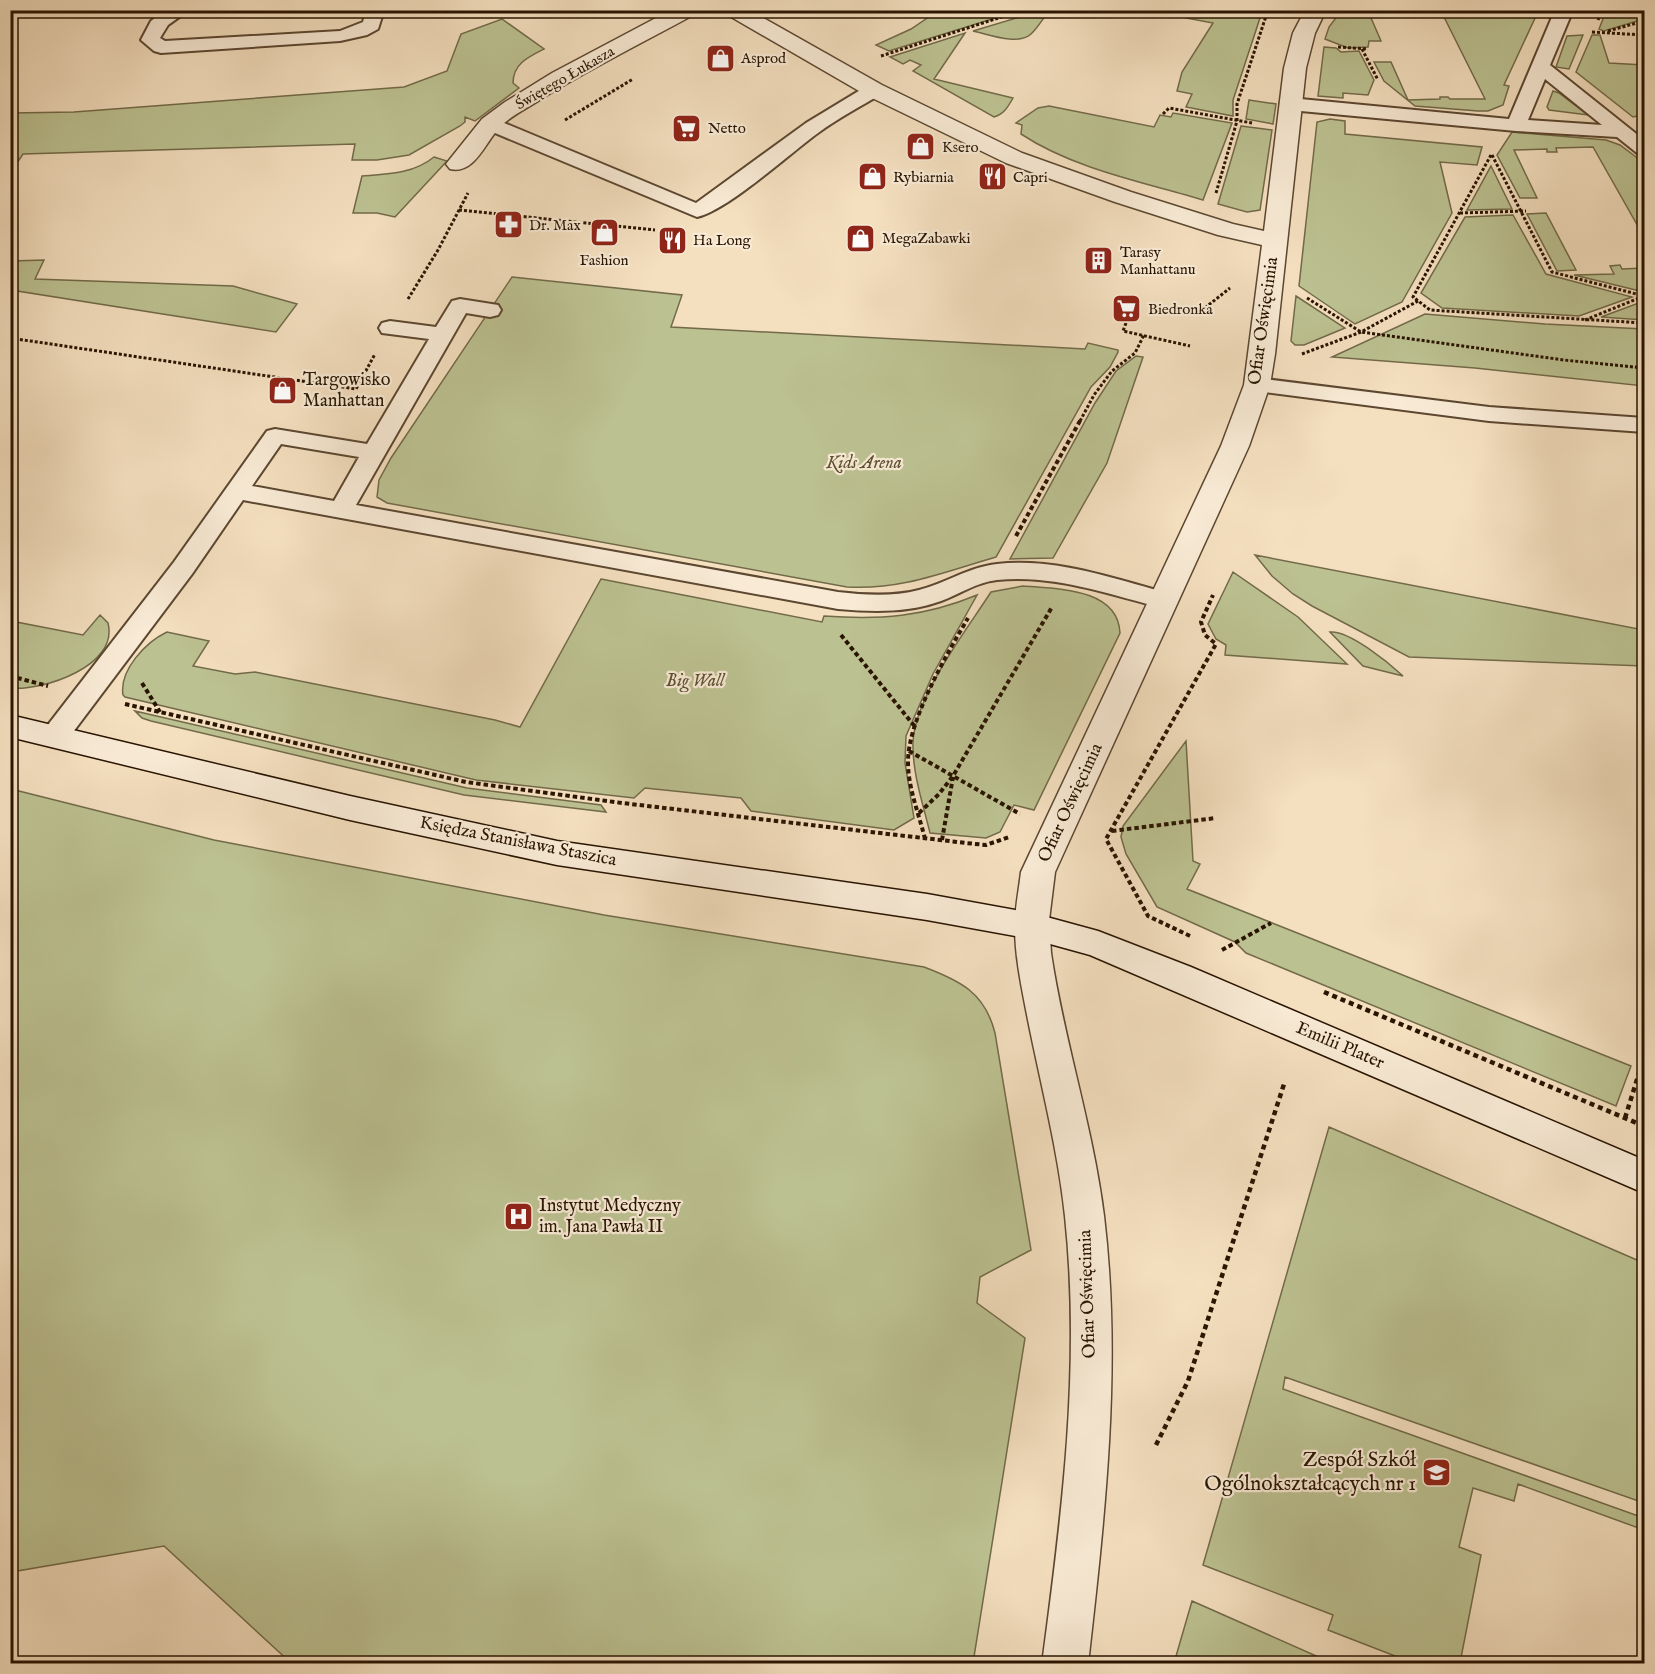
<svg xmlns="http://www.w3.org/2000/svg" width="1655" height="1674" font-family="'IM FELL English',serif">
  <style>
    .green { fill: #bcc191; stroke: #726a49; stroke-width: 1.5 }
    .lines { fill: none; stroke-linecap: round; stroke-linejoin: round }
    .lane-casing { stroke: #5c4730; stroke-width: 4 }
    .street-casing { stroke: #5c4730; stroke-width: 3 }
    .secondary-casing { stroke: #291401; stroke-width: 3 }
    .path-far2 { stroke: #291401; stroke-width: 3; stroke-dasharray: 3 2; stroke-linecap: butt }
    .path-far1 { stroke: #291401; stroke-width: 4; stroke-dasharray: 4.5 3; stroke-linecap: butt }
    .path { stroke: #291401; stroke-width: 4.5; stroke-dasharray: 5 4; stroke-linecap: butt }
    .lane { fill: #f8ead5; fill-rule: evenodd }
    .street { fill: #f8ead5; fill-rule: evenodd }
    .secondary { fill: #f8ead5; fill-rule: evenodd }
    .labels { text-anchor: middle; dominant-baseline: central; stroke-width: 4.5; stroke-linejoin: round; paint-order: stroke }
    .far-poi-label { font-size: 15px; fill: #291401; stroke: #f8ead5; text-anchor: start }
    .far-street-label { font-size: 15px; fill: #291401; stroke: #f8ead5 }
    .street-label { font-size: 18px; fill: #291401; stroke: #f8ead5 }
    .poi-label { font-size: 18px; fill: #291401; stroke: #f8ead5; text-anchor: start }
    .park-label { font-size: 18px; font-style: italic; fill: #5c5133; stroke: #f8ead5 }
    .near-poi-label { font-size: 21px; fill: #291401; stroke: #f8ead5; text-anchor: end }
  </style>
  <rect width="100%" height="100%" fill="#f4dfbf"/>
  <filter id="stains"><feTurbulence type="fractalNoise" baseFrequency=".00333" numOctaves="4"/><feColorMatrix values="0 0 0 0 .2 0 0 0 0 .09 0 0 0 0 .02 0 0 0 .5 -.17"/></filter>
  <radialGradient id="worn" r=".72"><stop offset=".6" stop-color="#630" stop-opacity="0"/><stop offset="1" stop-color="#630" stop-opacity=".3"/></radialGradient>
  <path class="green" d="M 933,11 L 1018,11 L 889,51 L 876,45 L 911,29 L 936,12 Z
    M 1040,11 L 1049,11 C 1043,18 1038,28 1031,34 C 1018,46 988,34 973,31 Z
    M 1189,11 L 1223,11 L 1260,18 L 1233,100 L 1233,116 L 1186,107 L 1192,94 L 1177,91 L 1182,72 L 1213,23 L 1186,18 Z
    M 1368,11 L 1381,41 L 1369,41 L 1368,47 L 1348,48 L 1325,39 L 1329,27 L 1341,11 Z
    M 1441,11 L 1554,11 L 1551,18 L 1536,16 L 1504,85 L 1509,86 L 1503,105 L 1488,111 L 1478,111 L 1415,106 L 1384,81 L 1374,62 L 1391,62 L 1408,100 L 1440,99 L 1440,97 L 1448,97 L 1450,99 L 1485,99 Z
    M 1606,11 L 1644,11 L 1644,19 L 1604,31 L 1599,29 Z
    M 502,19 L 544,49 C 528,57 513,64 513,83 L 519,88 L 475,121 L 465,117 L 465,122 L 460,126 L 409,155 L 377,160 L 352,160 L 355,144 L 23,154 L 11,172 L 11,113 L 74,112 L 404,87 L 447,71 L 461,34 Z
    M 965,33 L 934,79 L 1013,98 C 1008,107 1004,114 994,117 L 913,71 L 921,65 L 910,60 L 903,64 L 890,57 Z
    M 1583,35 L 1569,69 L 1556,67 L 1567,36 Z
    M 1592,35 L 1600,35 L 1609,63 L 1644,65 L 1644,108 L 1641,115 L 1633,117 L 1576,72 Z
    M 1324,47 L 1336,48 L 1341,52 L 1359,51 L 1374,80 L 1368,95 L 1343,93 L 1343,98 L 1318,96 Z
    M 1553,91 L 1559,93 L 1588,115 L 1549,110 L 1547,107 Z
    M 1249,100 L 1276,104 L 1273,124 L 1246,119 Z
    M 1049,106 L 1154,127 L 1160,115 L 1171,117 L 1173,113 L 1232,123 L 1203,200 C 1143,182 1074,169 1021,134 L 1022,125 L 1016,123 L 1038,108 Z
    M 1330,119 L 1345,121 L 1345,134 L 1482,147 L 1477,165 L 1440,162 L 1452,213 L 1402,302 L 1355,324 L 1299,286 L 1317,122 Z
    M 1241,126 L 1272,130 L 1260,210 L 1247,212 L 1218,204 Z
    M 1512,132 L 1606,140 L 1620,145 L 1644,163 L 1644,237 L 1593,147 L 1556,148 L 1557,152 L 1547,152 L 1547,149 L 1514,150 L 1537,198 L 1520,198 L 1497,155 Z
    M 434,157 L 447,161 L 395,217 L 377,213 L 353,213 L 362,176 C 388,174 413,174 434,157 Z
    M 1491,166 L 1512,209 L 1467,210 Z
    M 1546,213 L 1576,270 L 1557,271 L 1527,214 Z
    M 1513,215 L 1546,274 L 1632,297 L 1579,316 L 1442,308 L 1421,293 L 1465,217 Z
    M 44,260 L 35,279 L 233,286 L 297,304 L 276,332 L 11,290 L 11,261 Z
    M 1620,265 L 1622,269 L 1644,268 L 1644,292 L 1574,275 L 1614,274 L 1610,266 Z
    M 512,277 L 682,295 L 671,327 L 1085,349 L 1088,343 L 1118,350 L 1118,352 L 1110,367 L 1091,387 L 996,557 C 944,572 902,590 847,587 L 387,503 L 377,497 L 379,480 L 391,458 Z
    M 1296,296 L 1345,328 L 1304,345 L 1295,345 L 1291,341 Z
    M 1644,301 L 1644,320 L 1601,317 Z
    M 1425,314 L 1545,324 L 1644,329 L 1644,386 L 1475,368 L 1332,357 Z
    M 1136,356 L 1143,357 L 1107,463 L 1053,558 L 1010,559 L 1095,403 L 1116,371 Z
    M 1255,555 L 1644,630 L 1644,666 L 1409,657 L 1312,606 L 1293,594 L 1272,576 Z
    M 1233,572 L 1298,617 L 1347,664 L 1225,655 L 1226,645 L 1216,639 L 1208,624 Z
    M 601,579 L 822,622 L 824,616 C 880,620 924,617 977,595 L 933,674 L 906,736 L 905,763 L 914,818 L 894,830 L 751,811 L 741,798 L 645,788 L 634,798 L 476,780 L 125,697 L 123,695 C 119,670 146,642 167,632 L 209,641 L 193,666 L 235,674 L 255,672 L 495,720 L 520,727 Z
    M 1023,586 C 1058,589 1118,588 1120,633 L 1034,810 L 1014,805 L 1000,832 L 986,838 L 930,833 C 923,804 912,772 913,742 C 915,696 966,631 991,592 Z
    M 100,615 L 108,623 C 119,666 43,691 11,688 L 11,621 L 83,635 Z
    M 1330,632 C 1349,630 1389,663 1403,676 L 1363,666 Z
    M 135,711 L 467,788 L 601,805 L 606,812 L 464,795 L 151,721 L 142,718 Z
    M 1186,741 L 1193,861 L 1200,864 L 1187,889 L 1631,1066 L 1616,1106 L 1246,953 L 1235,942 L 1157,907 L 1126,854 L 1121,837 L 1123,826 Z
    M 11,789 L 214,840 L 604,915 L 924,967 C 961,981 985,993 995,1033 L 1031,1250 L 980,1277 L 977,1303 L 1025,1338 L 973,1663 L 291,1663 L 164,1546 L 11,1572 Z
    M 1329,1127 L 1644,1263 L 1644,1503 L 1285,1377 L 1283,1389 L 1644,1518 L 1644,1530 L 1518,1484 L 1514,1501 L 1473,1488 L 1459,1547 L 1481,1555 L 1460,1663 L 1413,1663 L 1328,1630 L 1333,1615 L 1203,1565 Z
    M 1192,1601 L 1332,1663 L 1174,1663 Z"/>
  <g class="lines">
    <defs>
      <path id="lane" d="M 165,10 L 189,10 L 168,25 L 160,38 L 165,41 L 340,31 L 363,22 L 366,10 L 384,10 L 378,29 L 367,35 L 340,41 L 161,53 L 154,51 L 141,40 L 151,21 Z
        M 1555,10 L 1573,10 L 1550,65 L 1644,140 L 1644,155 L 1637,153 L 1617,137 L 1516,131 L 1290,110 L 1283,108 L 1280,104 L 1283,100 L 1290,98 L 1509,119 ZM 1545,79 L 1602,125 L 1528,120 Z
        M 874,84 L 881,86 L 884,90 L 881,94 C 860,107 838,118 818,133 C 789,154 728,210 697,217 L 483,128 L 480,124 L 483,120 L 497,120 L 696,203 L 806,123 L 867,86 Z
        M 460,299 L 498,305 L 501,310 L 498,315 L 490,317 L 466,313 L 356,505 L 838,592 C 864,595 893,597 919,590 C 946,583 969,567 997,564 C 1055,557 1115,579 1171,594 L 1175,600 L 1171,606 L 1162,608 C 1109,594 1053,574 997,580 C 977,582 960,594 941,601 C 908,613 873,612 838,609 L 243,500 L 192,574 L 64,744 L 54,747 L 44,744 L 40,737 L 44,730 L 174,562 L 267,431 L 275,429 L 367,444 L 429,339 L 382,333 L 379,328 L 382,323 L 390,321 L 436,327 L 452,301 ZM 281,444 L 359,457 L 334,501 L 252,486 Z
        M 1257,378 L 1489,407 L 1644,418 L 1644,432 L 1489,421 L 1249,390 L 1246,385 L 1249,380 Z"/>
      <path id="street" d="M 671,10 L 698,10 L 695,14 C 644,42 591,68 541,99 C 528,108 510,116 499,128 C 485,143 474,175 450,169 L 446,164 L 482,119 L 505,102 L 552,73 Z
        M 723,10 L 749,10 L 882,85 L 1022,153 L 1131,192 L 1233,224 L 1264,231 L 1284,68 L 1293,33 L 1305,10 L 1326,10 L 1315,33 L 1306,68 L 1275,354 L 1270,385 L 1249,446 L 1055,872 L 1049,920 L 1051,953 C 1064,1041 1093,1127 1104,1216 C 1122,1365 1105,1515 1088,1664 L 1042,1664 C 1062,1515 1081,1366 1065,1216 C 1058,1150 1041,1085 1028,1020 C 1022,989 1015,958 1015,926 C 1015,908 1019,890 1021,872 L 1221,446 L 1244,385 L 1262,245 L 1218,235 L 1115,202 L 1006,163 L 866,95 L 726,14 Z"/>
      <path id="secondary" d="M 10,715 L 350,796 L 557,841 L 927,894 L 1032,913 L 1098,931 L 1191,967 L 1644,1160 L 1644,1193 L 1090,955 L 1032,939 L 927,920 L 557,865 L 350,820 L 10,737 Z"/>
    </defs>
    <use href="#lane" class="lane-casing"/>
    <use href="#street" class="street-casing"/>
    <use href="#secondary" class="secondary-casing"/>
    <path class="path-far2" d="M 1244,10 L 1267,15
      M 1598,20 L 1602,10
      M 1608,31 L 1644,21
      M 1592,32 L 1644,35
      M 1338,47 L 1368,49
      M 1362,49 L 1378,80
      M 881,56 L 1023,10
      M 1163,114 L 1169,108 L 1252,123
      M 565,120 L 633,79
      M 1491,155 L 1413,297 L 1430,310 L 1644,323
      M 1492,155 L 1552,272 L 1644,296
      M 1216,193 L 1237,121 L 1237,104 L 1268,10
      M 459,210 L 655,230
      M 1460,213 L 1526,211
      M 1307,298 L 1361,332 L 1564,360 L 1644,368
      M 408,299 L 438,250 L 468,193
      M 1201,311 L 1230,288
      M 1585,320 L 1644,296
      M 1126,323 L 1123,331 L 1190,346
      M 10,338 L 356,389 L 375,354
      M 1302,354 L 1361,332 L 1418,301
      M 1080,421 L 1094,395 L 1112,371 L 1135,353 L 1144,335"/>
    <path class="path-far1" d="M 1016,536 L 1081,419
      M 841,635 L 916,728
      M 10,676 L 48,686
      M 142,683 L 160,712
      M 125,704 L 466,782 L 622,803 L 966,843 L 986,845 L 1009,837
      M 909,751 L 1020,814
      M 919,813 L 939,794 L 953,776 L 1052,607
      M 1112,831 L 1216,818
      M 925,839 C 919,814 908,788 908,762 C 908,720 947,654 968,618
      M 942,840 L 953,777
      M 1190,936 L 1148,916 L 1106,839 L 1216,644 L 1205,635 L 1201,622 L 1213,595
      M 1222,950 L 1271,923"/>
    <path class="path" d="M 1324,992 L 1644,1126
      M 1625,1118 L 1644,1057
      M 1156,1445 L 1188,1381 L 1285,1081"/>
    <use href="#lane" class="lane"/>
    <use href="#street" class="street"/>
    <use href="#secondary" class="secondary"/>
  </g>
  <defs>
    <symbol id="shop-square" viewBox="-11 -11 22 22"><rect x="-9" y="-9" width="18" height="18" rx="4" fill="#8f2418" stroke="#f8ead5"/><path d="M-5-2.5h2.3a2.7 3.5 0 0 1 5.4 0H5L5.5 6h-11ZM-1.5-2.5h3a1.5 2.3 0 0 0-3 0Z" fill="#fff"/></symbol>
    <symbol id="supermarket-square" viewBox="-11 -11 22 22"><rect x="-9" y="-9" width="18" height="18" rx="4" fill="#8f2418" stroke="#f8ead5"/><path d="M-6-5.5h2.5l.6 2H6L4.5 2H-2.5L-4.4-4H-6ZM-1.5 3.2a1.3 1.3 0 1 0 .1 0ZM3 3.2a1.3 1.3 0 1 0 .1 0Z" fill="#fff"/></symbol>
    <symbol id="restaurant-square" viewBox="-11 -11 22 22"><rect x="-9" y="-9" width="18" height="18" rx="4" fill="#8f2418" stroke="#f8ead5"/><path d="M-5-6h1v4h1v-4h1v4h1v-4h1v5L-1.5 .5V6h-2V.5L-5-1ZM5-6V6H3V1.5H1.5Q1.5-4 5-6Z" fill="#fff"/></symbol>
    <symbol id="pharmacy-square" viewBox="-11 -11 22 22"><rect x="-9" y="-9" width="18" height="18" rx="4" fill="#8f2418" stroke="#f8ead5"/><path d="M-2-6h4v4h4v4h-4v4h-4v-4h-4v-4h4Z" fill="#fff"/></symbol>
    <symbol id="building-square" viewBox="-11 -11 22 22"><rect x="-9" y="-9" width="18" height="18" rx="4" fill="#8f2418" stroke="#f8ead5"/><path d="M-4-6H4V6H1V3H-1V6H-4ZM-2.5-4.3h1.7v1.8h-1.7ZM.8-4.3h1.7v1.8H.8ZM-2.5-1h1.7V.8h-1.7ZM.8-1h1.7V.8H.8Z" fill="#fff"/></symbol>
    <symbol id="hospital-square" viewBox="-11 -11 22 22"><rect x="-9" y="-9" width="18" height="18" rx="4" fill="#8f2418" stroke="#f8ead5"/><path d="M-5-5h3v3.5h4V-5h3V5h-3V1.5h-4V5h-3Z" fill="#fff"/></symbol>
    <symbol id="school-square" viewBox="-11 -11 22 22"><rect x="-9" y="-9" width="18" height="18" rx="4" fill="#8f2418" stroke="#f8ead5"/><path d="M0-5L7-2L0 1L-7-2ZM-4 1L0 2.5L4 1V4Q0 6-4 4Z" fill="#fff"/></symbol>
  </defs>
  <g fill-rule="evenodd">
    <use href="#shop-square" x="704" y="42" width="33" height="33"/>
    <use href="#supermarket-square" x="670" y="112" width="33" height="33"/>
    <use href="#shop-square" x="904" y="130" width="33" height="33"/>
    <use href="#shop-square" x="856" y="160" width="33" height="33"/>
    <use href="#restaurant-square" x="976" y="160" width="33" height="33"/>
    <use href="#pharmacy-square" x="492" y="208" width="33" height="33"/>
    <use href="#shop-square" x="588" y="216" width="33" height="33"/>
    <use href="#shop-square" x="844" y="222" width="33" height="33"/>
    <use href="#restaurant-square" x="656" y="224" width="33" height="33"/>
    <use href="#building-square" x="1082" y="244" width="33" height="33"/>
    <use href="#supermarket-square" x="1110" y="292" width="33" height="33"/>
    <use href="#shop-square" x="266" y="374" width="33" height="33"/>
    <use href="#hospital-square" x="502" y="1200" width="33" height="33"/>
    <use href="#school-square" x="1420" y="1456" width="33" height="33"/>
  </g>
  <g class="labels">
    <g class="far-poi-label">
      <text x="741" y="58">Asprod</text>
      <text x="708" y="128">Netto</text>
      <text x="942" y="147">Ksero</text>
      <text x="893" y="177">Rybiarnia</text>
      <text x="1013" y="177">Capri</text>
      <text x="529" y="225">Dr. Max</text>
      <text x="882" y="238">MegaZabawki</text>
      <text x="693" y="240">Ha Long</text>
      <text x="1120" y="252">Tarasy<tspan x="1120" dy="17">Manhattanu</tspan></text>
      <text x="604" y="260" text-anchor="middle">Fashion</text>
      <text x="1148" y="309">Biedronka</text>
    </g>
    <g class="far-street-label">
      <text transform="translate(565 78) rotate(-30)">Świętego Łukasza</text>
    </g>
    <g class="street-label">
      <text transform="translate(1264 321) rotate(-82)">Ofiar Oświęcimia</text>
      <text transform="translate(1071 803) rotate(-65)">Ofiar Oświęcimia</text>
      <text transform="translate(518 842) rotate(11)">Księdza Stanisława Staszica</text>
      <text transform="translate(1340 1046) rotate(23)">Emilii Plater</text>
      <text transform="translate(1088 1294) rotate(-92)">Ofiar Oświęcimia</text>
    </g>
    <g class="poi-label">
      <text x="303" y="380">Targowisko<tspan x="303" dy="21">Manhattan</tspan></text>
      <text x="539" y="1206">Instytut Medyczny<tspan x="539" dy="21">im. Jana Pawła II</tspan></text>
    </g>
    <g class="park-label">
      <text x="864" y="463">Kids Arena</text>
      <text x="695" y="681">Big Wall</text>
    </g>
    <g class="near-poi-label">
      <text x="1416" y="1460">Zespół Szkół<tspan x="1416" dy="24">Ogólnokształcących nr 1</tspan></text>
    </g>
  </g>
  <rect width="1655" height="1674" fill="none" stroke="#f4dfbf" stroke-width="36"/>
  <rect x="12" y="12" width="1631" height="1650" fill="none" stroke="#291401" stroke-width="3"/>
  <rect x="18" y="18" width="1619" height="1638" fill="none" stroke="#291401" stroke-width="1.5"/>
  <rect width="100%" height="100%" filter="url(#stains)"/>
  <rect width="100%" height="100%" fill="url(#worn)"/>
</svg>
